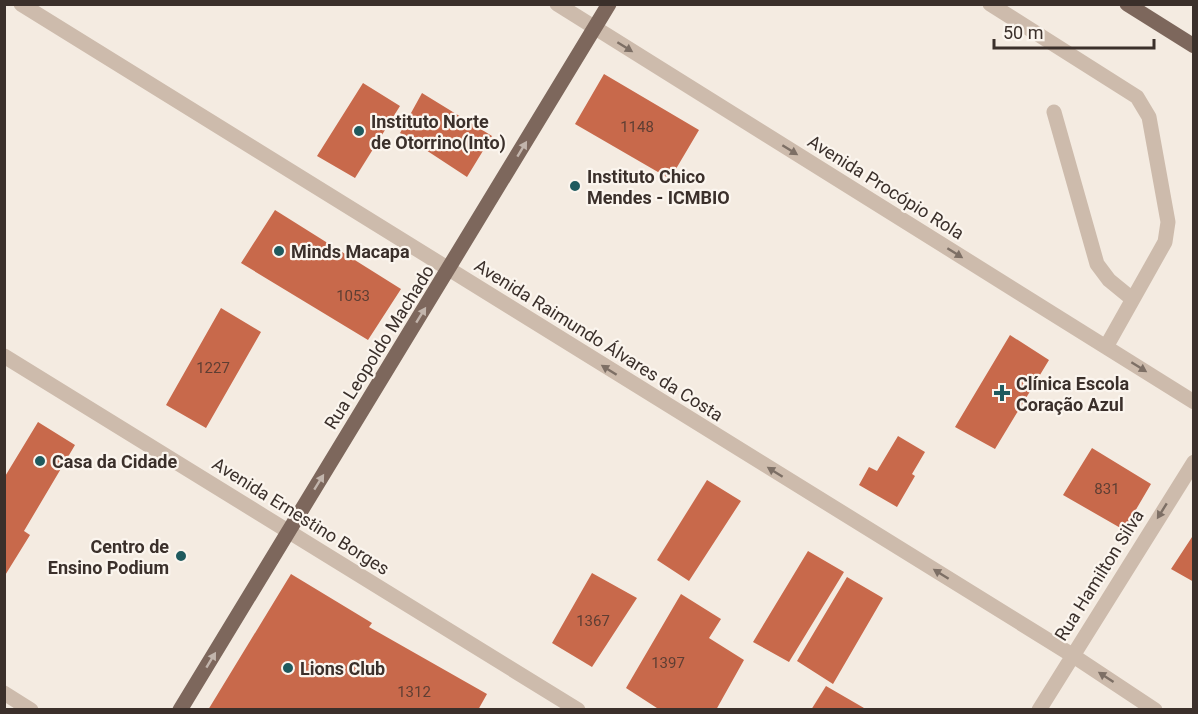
<svg xmlns="http://www.w3.org/2000/svg" width="1198" height="714" font-family="Roboto,sans-serif">
  <style>
    .building { fill: #c8694b }
    .lines { fill: none; stroke-linecap: round; stroke-linejoin: round }
    .minor { stroke: #cdbbac; stroke-width: 15 }
    .major { stroke: #7d675c; stroke-width: 15 }
    .oneway { fill: #7d6f65 }
    .oneway2 { fill: #c2b5ac }
    .poi-dot { fill: #1f5a5e; stroke: #fbf5ee; stroke-width: 2 }
    .labels { text-anchor: middle; dominant-baseline: central; stroke-width: 4.5; stroke-linejoin: round; paint-order: stroke }
    .number-label { font-size: 15px; fill: #5e3e33 }
    .poi-label { font-size: 18px; font-weight: bold; fill: #3b302b; stroke: #fbf5ee; text-anchor: start }
    .street-label { font-size: 18px; fill: #3b302b; stroke: #fbf5ee }
  </style>
  <rect width="100%" height="100%" fill="#f4ebe1"/>
  <path class="building" d="M 604,74 L 699,130 L 670,179 L 575,124 Z
    M 363,83 L 400,106 L 355,178 L 317,156 Z
    M 422,93 L 492,136 L 467,177 L 400,133 Z
    M 275,210 L 401,289 L 368,340 L 241,263 Z
    M 221,308 L 261,332 L 206,428 L 166,405 Z
    M 1010,335 L 1049,360 L 995,449 L 955,427 Z
    M 38,422 L 75,445 L 24,531 L 30,535 L 4,577 L 4,478 Z
    M 898,436 L 925,452 L 912,474 L 915,476 L 897,507 L 859,485 L 869,467 L 877,471 Z
    M 1092,448 L 1151,484 L 1124,530 L 1063,495 Z
    M 707,480 L 741,501 L 689,581 L 657,560 Z
    M 1194,534 L 1194,582 L 1171,569 Z
    M 808,551 L 844,572 L 789,662 L 753,642 Z
    M 592,573 L 637,598 L 592,667 L 552,643 Z
    M 291,574 L 372,623 L 369,627 L 487,694 L 478,710 L 208,710 Z
    M 847,577 L 883,598 L 833,684 L 797,661 Z
    M 681,594 L 721,619 L 709,638 L 744,660 L 716,710 L 660,710 L 626,688 Z
    M 826,686 L 864,708 L 811,710 Z"/>
  <g class="lines">
    <path class="minor" d="M 21,4 L 1072,655 L 1155,710
      M 557,4 L 1194,402
      M 990,4 L 1137,97 L 1149,117 L 1168,222 L 1165,242 L 1106,347
      M 1054,112 L 1097,264 L 1109,280 L 1131,298
      M 4,356 L 578,710
      M 4,693 L 31,710
      M 1039,710 L 1194,462"/>
    <path class="major" d="M 1127,4 L 1194,46
      M 180,710 L 609,4"/>
  </g>
  <defs><path id="oneway-solid" d="M-6-.8H1V-3.2L6.5 0L1 3.2V.8H-6Z" transform="scale(1.5)"/></defs>
  <g class="oneway">
    <use href="#oneway-solid" transform="translate(625 47) rotate(32)"/>
    <use href="#oneway-solid" transform="translate(790 150) rotate(32)"/>
    <use href="#oneway-solid" transform="translate(955 253) rotate(32)"/>
    <use href="#oneway-solid" transform="translate(1139 367) rotate(32)"/>
    <use href="#oneway-solid" transform="translate(609 370) rotate(-148)"/>
    <use href="#oneway-solid" transform="translate(775 472) rotate(-148)"/>
    <use href="#oneway-solid" transform="translate(1162 511) rotate(122)"/>
    <use href="#oneway-solid" transform="translate(941 574) rotate(-148)"/>
    <use href="#oneway-solid" transform="translate(1106 677) rotate(-147)"/>
  </g>
  <g class="oneway2">
    <use href="#oneway-solid" transform="translate(522 149) rotate(-59)"/>
    <use href="#oneway-solid" transform="translate(421 315) rotate(-58)"/>
    <use href="#oneway-solid" transform="translate(319 482) rotate(-58)"/>
    <use href="#oneway-solid" transform="translate(211 660) rotate(-59)"/>
  </g>
  <g class="poi-dot">
    <circle cx="359" cy="131" r="6"/>
    <circle cx="575" cy="186" r="6"/>
    <circle cx="279" cy="251" r="6"/>
    <path d="M999 384h6v6h6v6h-6v6h-6v-6h-6v-6h6z"/>
    <circle cx="40" cy="461" r="6"/>
    <circle cx="181" cy="556" r="6"/>
    <circle cx="288" cy="668" r="6"/>
  </g>
  <g class="labels">
    <g class="number-label">
      <text x="637" y="127">1148</text>
      <text x="353" y="296">1053</text>
      <text x="213" y="368">1227</text>
      <text x="1107" y="489">831</text>
      <text x="593" y="621">1367</text>
      <text x="668" y="663">1397</text>
      <text x="414" y="692">1312</text>
    </g>
    <g class="poi-label">
      <text x="371" y="121">Instituto Norte<tspan x="371" dy="21">de Otorrino(Into)</tspan></text>
      <text x="587" y="176">Instituto Chico<tspan x="587" dy="21">Mendes - ICMBIO</tspan></text>
      <text x="291" y="251">Minds Macapa</text>
      <text x="1016" y="383">Clínica Escola<tspan x="1016" dy="21">Coração Azul</tspan></text>
      <text x="52" y="461">Casa da Cidade</text>
      <text x="169" y="546" text-anchor="end">Centro de<tspan x="169" dy="21">Ensino Podium</tspan></text>
      <text x="300" y="668">Lions Club</text>
    </g>
    <g class="street-label">
      <text transform="translate(886 187) rotate(32)">Avenida Procópio Rola</text>
      <text transform="translate(599 340) rotate(32)">Avenida Raimundo Álvares da Costa</text>
      <text transform="translate(379 347) rotate(-58)">Rua Leopoldo Machado</text>
      <text transform="translate(301 516) rotate(32)">Avenida Ernestino Borges</text>
      <text transform="translate(1099 575) rotate(-58)">Rua Hamilton Silva</text>
    </g>
  </g>
  <rect width="1198" height="714" fill="none" stroke="#3b302b" stroke-width="12"/>
  <path d="M994 39v9h160v-9" fill="none" stroke="#3b302b" stroke-width="3"/>
  <text x="1003" y="39" font-size="18" fill="#3b302b" stroke="#fbf5ee" stroke-width="4.5" paint-order="stroke">50 m</text>
</svg>
